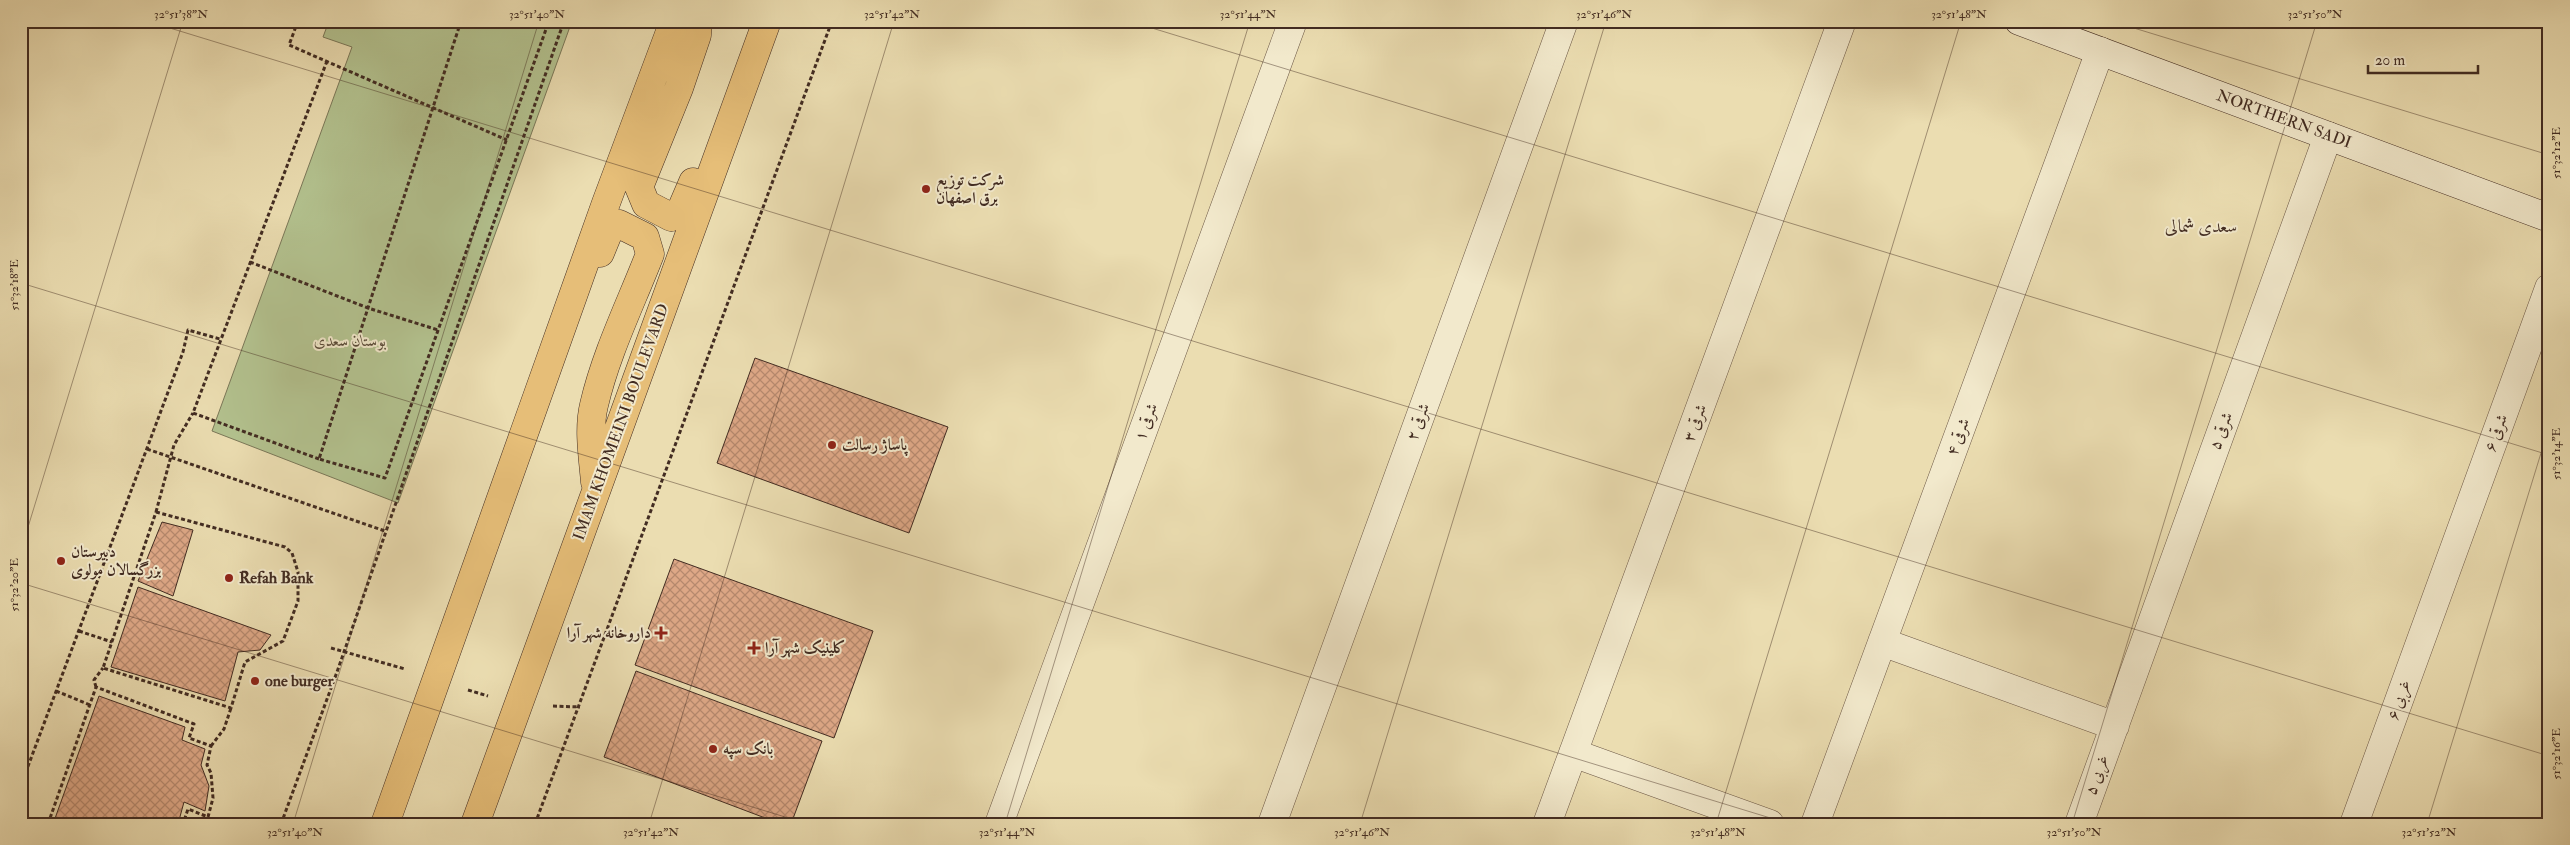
<svg xmlns="http://www.w3.org/2000/svg" width="2570" height="845" font-family="'IM FELL Double Pica',Amiri,serif">
  <style>
    .green { fill: #b3c28f; stroke: #7a7758 }
    .building { fill: url(#building-cross-hatch); stroke: #422c22 }
    .lines { fill: none; stroke-linecap: round; stroke-linejoin: round }
    .street-casing { stroke: #6c5846; stroke-width: 29 }
    .secondary-casing { stroke: #422c22; stroke-width: 29 }
    .primary-casing { stroke: #422c22; stroke-width: 29 }
    .path { stroke: #422c22; stroke-width: 3; stroke-dasharray: 4 2.5; stroke-linecap: butt }
    .street { stroke: #f2e9cc; stroke-width: 28 }
    .secondary { stroke: #f2e9cc; stroke-width: 28 }
    .primary { stroke: #e6be78; stroke-width: 28 }
    .ticks { fill: none; stroke: #422c22; stroke-width: 1; stroke-opacity: 0.45 }
    .poi-dot { fill: #8f2418; stroke: #f2e9cc; stroke-width: 2 }
    .labels { text-anchor: middle; dominant-baseline: central; stroke-width: 4; stroke-linejoin: round; paint-order: stroke }
    .street-label { font-size: 16px; fill: #422c22; stroke: #f2e9cc }
    .poi-label { font-size: 16px; font-weight: bold; fill: #422c22; stroke: #f2e9cc; text-anchor: start }
    .park-label { font-size: 16px; font-style: italic; fill: #594a38; stroke: #f2e9cc }
    .neighbourhood-label { font-size: 18px; fill: #422c22; stroke: #f2e9cc }
    .neatline { fill: none; stroke: #422c22; stroke-width: 2 }
    .ticks-label { font-size: 12px; text-anchor: middle; fill: #422c22 }
  </style>
  <defs>
    <pattern id="building-cross-hatch" width="8" height="8" patternUnits="userSpaceOnUse" patternTransform="scale(1.25)"><rect width="8" height="8" fill="#dea887"/><path d="M0 0l8 8M0 8l8-8" fill="none" stroke="#b6896e"/></pattern>
  </defs>
  <rect width="100%" height="100%" fill="#ebddb1"/>
  <filter id="stains"><feTurbulence type="fractalNoise" baseFrequency=".004" numOctaves="4"/><feColorMatrix values="0 0 0 0 .2 0 0 0 0 .09 0 0 0 0 .02 0 0 0 .5 -.17"/></filter>
  <radialGradient id="worn" r=".72"><stop offset=".6" stop-color="#630" stop-opacity="0"/><stop offset="1" stop-color="#630" stop-opacity=".3"/></radialGradient>
  <path class="green" d="M 329,21 L 572,21 L 398,503 L 212,431 L 352,47 L 323,37 Z"/>
  <path class="building" d="M 755,358 L 948,427 L 909,533 L 717,463 Z
    M 162,522 L 193,530 L 173,596 L 138,581 Z
    M 674,559 L 873,631 L 834,738 L 635,665 Z
    M 138,587 L 271,635 L 260,650 L 238,652 L 225,701 L 111,667 Z
    M 636,671 L 822,741 L 791,824 L 781,824 L 604,757 Z
    M 99,696 L 185,727 L 182,740 L 205,749 L 201,765 L 209,786 L 205,811 L 184,802 L 178,824 L 53,824 Z"/>
  <g class="lines">
    <defs>
      <path id="street" d="M 1882,642 L 2115,726
        M 1573,753 L 1770,824
        M 999,824 L 1293,21
        M 1272,824 L 1564,21
        M 1547,824 L 1842,21
        M 1815,824 L 2100,51
        M 2079,824 L 2328,136
        M 2354,824 L 2549,288"/>
      <path id="secondary" d="M 2019,21 L 2549,218"/>
      <path id="primary" d="M 693,182 L 681,210 L 671,217 L 646,204 L 639,187 L 679,88 L 697,35 L 698,21
        M 595,482 C 593,458 588,429 594,405 C 606,353 631,303 650,254 L 645,237 L 619,224 L 609,231 L 600,253
        M 385,824 L 606,203 L 674,21
        M 475,824 L 767,21"/>
    </defs>
    <use href="#street" class="street-casing"/>
    <use href="#secondary" class="secondary-casing"/>
    <use href="#primary" class="primary-casing"/>
    <path class="path" d="M 298,21 L 289,45 L 507,140
      M 461,21 L 319,459 L 385,478 L 549,21
      M 250,262 L 368,308 L 438,330
      M 147,449 L 385,531
      M 319,459 L 193,413 L 327,61
      M 156,512 L 285,547 L 292,553 L 298,572 L 298,601 L 283,641 L 245,662 L 231,708 L 103,668 Z
      M 156,512 L 174,445 L 193,413
      M 79,631 L 112,642
      M 331,648 L 405,669
      M 96,687 L 94,680 L 103,668
      M 468,690 L 488,696
      M 56,691 L 90,705
      M 553,706 L 580,707
      M 211,746 L 224,729 L 231,708
      M 21,785 L 183,352 L 188,330 L 220,339
      M 48,824 L 96,687 L 194,724 L 189,738 L 211,746 L 207,765 L 211,773 L 213,798 L 208,817 L 188,809 L 183,824
      M 281,824 L 337,672 L 564,21
      M 535,824 L 832,21"/>
    <use href="#street" class="street"/>
    <use href="#secondary" class="secondary"/>
    <use href="#primary" class="primary"/>
  </g>
  <path class="ticks" d="M 147,21 L 2549,756M 1129,21 L 2549,455M 2111,21 L 2549,155M 21,283 L 1790,824M 21,550 L 183,21M 21,583 L 808,824M 293,824 L 539,21M 649,824 L 894,21M 1005,824 L 1250,21M 1360,824 L 1606,21M 1716,824 L 1961,21M 2072,824 L 2317,21M 2427,824 L 2549,427"/>
  <g class="poi-dot">
    <circle cx="926" cy="189" r="5"/>
    <circle cx="832" cy="445" r="5"/>
    <circle cx="61" cy="561" r="5"/>
    <circle cx="229" cy="578" r="5"/>
    <path d="M658.5 625.5h5v5h5v5h-5v5h-5v-5h-5v-5h5z"/>
    <path d="M751.5 640.5h5v5h5v5h-5v5h-5v-5h-5v-5h5z"/>
    <circle cx="255" cy="681" r="5"/>
    <circle cx="713" cy="749" r="5"/>
  </g>
  <g class="labels">
    <g class="street-label">
      <text transform="translate(2284 119) rotate(20)">NORTHERN SADI</text>
      <text transform="translate(621 422) rotate(-70)">IMAM KHOMEINI BOULEVARD</text>
      <text transform="translate(1146 422) rotate(-70)">۱ شرقی</text>
      <text transform="translate(1418 422) rotate(-70)">۲ شرقی</text>
      <text transform="translate(1695 423) rotate(-70)">۳ شرقی</text>
      <text transform="translate(2221 431) rotate(-70)">۵ شرقی</text>
      <text transform="translate(2496 433) rotate(-70)">۶ شرقی</text>
      <text transform="translate(1958 437) rotate(-70)">۴ شرقی</text>
      <text transform="translate(2399 700) rotate(-70)">۶ غربی</text>
      <text transform="translate(2097 775) rotate(-70)">۵ غربی</text>
    </g>
    <g class="poi-label">
      <text x="936" y="180">شرکت توزیع<tspan x="936" dy="18">برق اصفهان</tspan></text>
      <text x="842" y="445">پاساژ رسالت</text>
      <text x="71" y="552">دبیرستان<tspan x="71" dy="18">بزرگسالان مولوی</tspan></text>
      <text x="239" y="578">Refah Bank</text>
      <text x="651" y="633" text-anchor="end">داروخانه شهر آرا</text>
      <text x="765" y="648">کلینیک شهر آرا</text>
      <text x="265" y="681">one burger</text>
      <text x="723" y="749">بانک سپه</text>
    </g>
    <g class="park-label">
      <text x="350" y="341">بوستان سعدی</text>
    </g>
    <g class="neighbourhood-label">
      <text x="2201" y="226">سعدی شمالی</text>
    </g>
  </g>
  <rect width="2570" height="845" fill="none" stroke="#ebddb1" stroke-width="55"/>
  <path d="M2368 65v8h110v-8" fill="none" stroke="#422c22" stroke-width="2.5"/>
  <text x="2375" y="65" font-size="15" fill="#422c22" stroke="#f2e9cc" stroke-width="4" paint-order="stroke">20 m</text>
  <rect x="28" y="28" width="2514" height="790" class="neatline"/>
  <g class="ticks-label">
    <text x="181" y="18">32°51'38"N</text>
    <text x="537" y="18">32°51'40"N</text>
    <text x="892" y="18">32°51'42"N</text>
    <text x="1248" y="18">32°51'44"N</text>
    <text x="1604" y="18">32°51'46"N</text>
    <text x="1959" y="18">32°51'48"N</text>
    <text x="2315" y="18">32°51'50"N</text>
    <text transform="translate(2556 153) rotate(-90)" y="4">51°32'12"E</text>
    <text transform="translate(14 285) rotate(-90)" y="4">51°32'18"E</text>
    <text transform="translate(2556 454) rotate(-90)" y="4">51°32'14"E</text>
    <text transform="translate(14 585) rotate(-90)" y="4">51°32'20"E</text>
    <text transform="translate(2556 754) rotate(-90)" y="4">51°32'16"E</text>
    <text x="295" y="836">32°51'40"N</text>
    <text x="651" y="836">32°51'42"N</text>
    <text x="1007" y="836">32°51'44"N</text>
    <text x="1362" y="836">32°51'46"N</text>
    <text x="1718" y="836">32°51'48"N</text>
    <text x="2074" y="836">32°51'50"N</text>
    <text x="2429" y="836">32°51'52"N</text>
  </g>
  <rect width="100%" height="100%" filter="url(#stains)"/>
  <rect width="100%" height="100%" fill="url(#worn)"/>
</svg>
